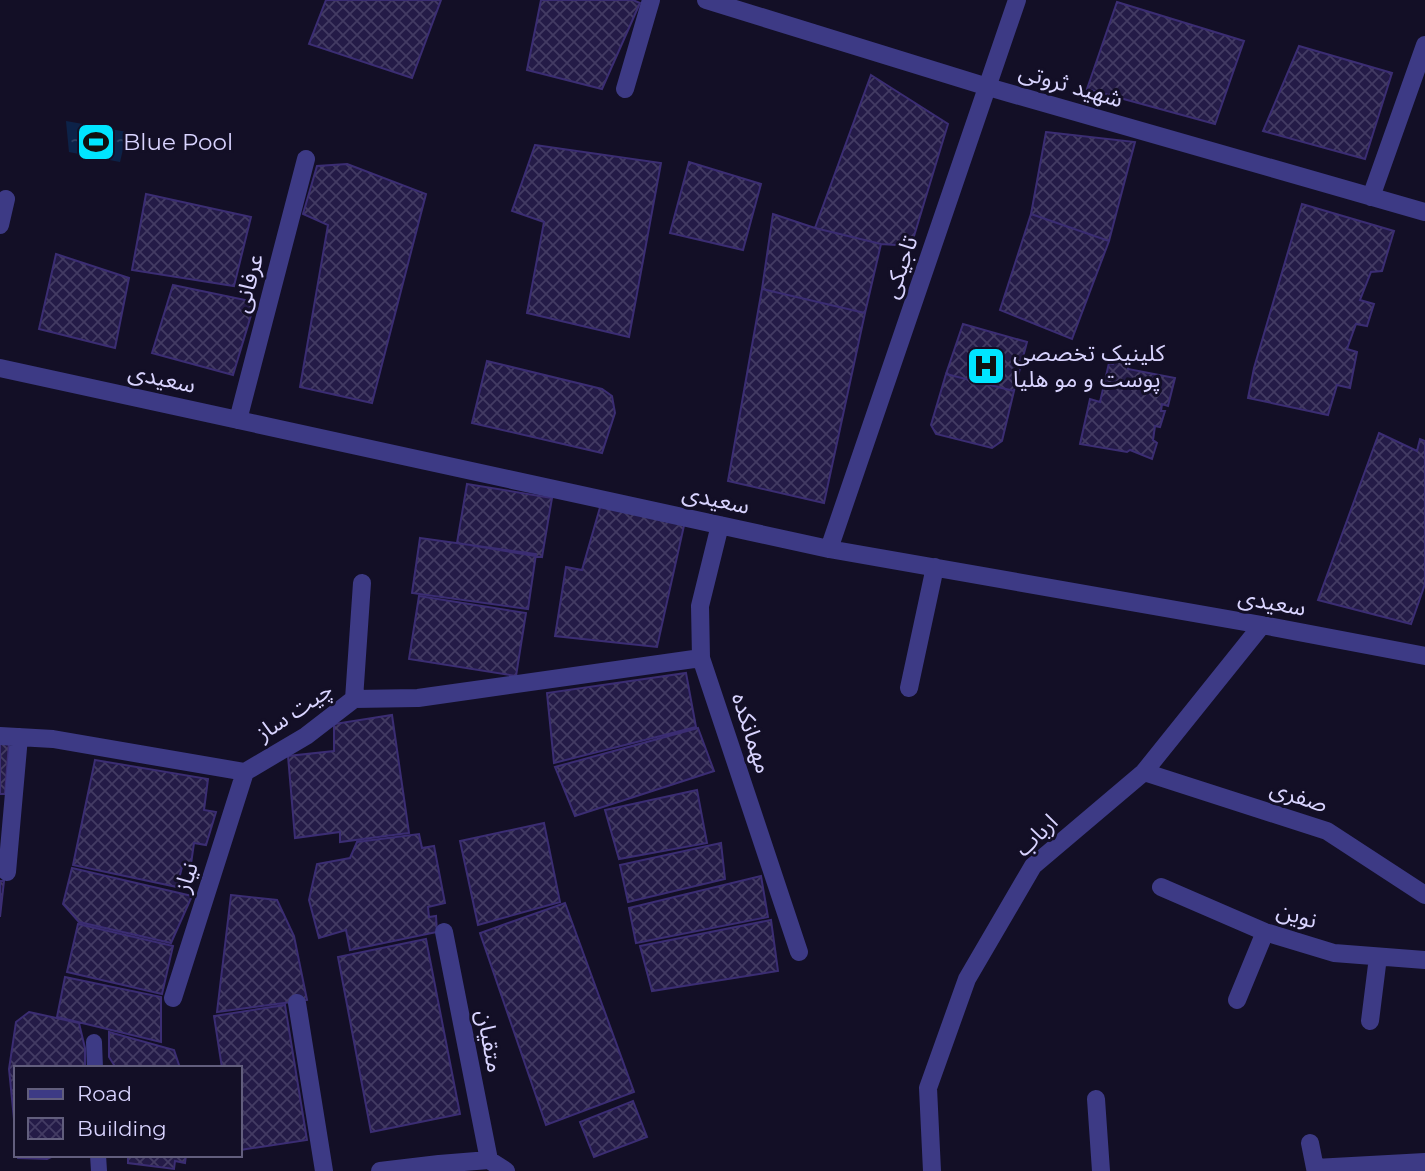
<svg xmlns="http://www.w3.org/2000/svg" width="1425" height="1171" font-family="Montserrat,'Noto Sans Arabic',sans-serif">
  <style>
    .water { fill: url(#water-ripples) }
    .building { fill: url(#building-cross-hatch); stroke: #3b2d73; stroke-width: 2 }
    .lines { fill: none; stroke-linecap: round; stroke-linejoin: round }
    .lane { stroke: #3d3a85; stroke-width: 16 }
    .street { stroke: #3d3a85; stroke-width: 18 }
    .labels { text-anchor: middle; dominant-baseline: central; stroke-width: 6; stroke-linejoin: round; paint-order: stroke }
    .street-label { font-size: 23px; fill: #d9d4ff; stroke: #130f26 }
    .poi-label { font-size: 23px; fill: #d9d4ff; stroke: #130f26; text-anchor: start }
  </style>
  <defs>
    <pattern id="water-ripples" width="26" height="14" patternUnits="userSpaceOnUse" patternTransform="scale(1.75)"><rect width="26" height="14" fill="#0c2248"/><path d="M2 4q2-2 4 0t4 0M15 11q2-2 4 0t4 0" fill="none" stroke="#2f4163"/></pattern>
    <pattern id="building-cross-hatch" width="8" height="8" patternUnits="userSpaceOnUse" patternTransform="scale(1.75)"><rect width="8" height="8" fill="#241b47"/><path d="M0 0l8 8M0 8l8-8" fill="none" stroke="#433b63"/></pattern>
  </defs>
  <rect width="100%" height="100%" fill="#130f26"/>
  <path class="water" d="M 66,121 L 127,132 L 120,162 L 69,152 Z"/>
  <path class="building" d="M 326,0 L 441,0 L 412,78 L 309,44 Z
    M 541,0 L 633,0 L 640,3 L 602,89 L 527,70 Z
    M 1117,2 L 1244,41 L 1215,124 L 1087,89 Z
    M 1299,46 L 1392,73 L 1365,159 L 1263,131 Z
    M 871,75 L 948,124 L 911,246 L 881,244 L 815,228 Z
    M 1046,132 L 1135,142 L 1109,241 L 1031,214 Z
    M 535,145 L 661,163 L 629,337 L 527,313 L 544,222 L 512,211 Z
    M 689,162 L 761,184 L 743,250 L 670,233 Z
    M 347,164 L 426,194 L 372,403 L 300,387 L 328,225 L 303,214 L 317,166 Z
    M 146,194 L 251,217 L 234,286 L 132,270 Z
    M 1302,204 L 1394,231 L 1382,271 L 1371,272 L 1360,300 L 1374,304 L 1367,326 L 1356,324 L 1347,349 L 1357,352 L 1350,388 L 1337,385 L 1328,415 L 1248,398 L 1254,368 Z
    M 773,214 L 815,228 L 881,244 L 865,313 L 762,289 Z
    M 1031,214 L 1109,241 L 1072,339 L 1000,310 Z
    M 56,254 L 129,278 L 115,348 L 39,329 Z
    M 173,285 L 255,302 L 233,375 L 152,353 Z
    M 762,289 L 865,313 L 824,503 L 728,481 Z
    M 963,324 L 1027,342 L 1014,391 L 946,374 Z
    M 1115,360 L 1128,362 L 1128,369 L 1175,378 L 1168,406 L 1162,404 L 1161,411 L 1165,411 L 1160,427 L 1155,426 L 1153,440 L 1157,443 L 1152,459 L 1130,450 L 1127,452 L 1080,444 L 1090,399 L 1100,402 L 1109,363 L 1113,364 Z
    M 487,361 L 602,389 L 612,396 L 615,413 L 602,453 L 472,423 Z
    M 946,374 L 1014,391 L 1002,441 L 992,448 L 936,434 L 931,425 Z
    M 1379,433 L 1417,451 L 1420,439 L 1425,441 L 1425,584 L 1411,624 L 1318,600 Z
    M 467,484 L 552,498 L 542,557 L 457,543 Z
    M 601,504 L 685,521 L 657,647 L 555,636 L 566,567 L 582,570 Z
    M 420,538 L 536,554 L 528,609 L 412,593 Z
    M 419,596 L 526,613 L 516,676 L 409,659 Z
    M 686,673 L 696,727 L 554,763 L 547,693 Z
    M 392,715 L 409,833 L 340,842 L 340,832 L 295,838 L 288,756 L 334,751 L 334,724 Z
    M 698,728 L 714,771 L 575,816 L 555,767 Z
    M 0,743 L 9,743 L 5,794 L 0,794 Z
    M 95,760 L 208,779 L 204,810 L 216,812 L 206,845 L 194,843 L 191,864 L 183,863 L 177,887 L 73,865 Z
    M 697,790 L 707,843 L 619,859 L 605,810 Z
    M 544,823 L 560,902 L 478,925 L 460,841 Z
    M 419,834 L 422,848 L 434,846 L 445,903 L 428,907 L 429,917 L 436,916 L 437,932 L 350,950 L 346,930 L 319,938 L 309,900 L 317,864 L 350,858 L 357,842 Z
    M 721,843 L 725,879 L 628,902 L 620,865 Z
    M 72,868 L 192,896 L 171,943 L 79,922 L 63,904 Z
    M 761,876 L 768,917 L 636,943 L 629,908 Z
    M 0,881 L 4,881 L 0,917 Z
    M 231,895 L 277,900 L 294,936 L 307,1000 L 217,1012 Z
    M 565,903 L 634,1092 L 546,1125 L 480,933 Z
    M 771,920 L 778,971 L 652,991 L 640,946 Z
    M 78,924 L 173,946 L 162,994 L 67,972 Z
    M 426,939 L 460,1114 L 371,1132 L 338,957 Z
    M 65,977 L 161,997 L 161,1042 L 57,1017 Z
    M 285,1005 L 307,1140 L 240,1150 L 240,1068 L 222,1068 L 214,1016 Z
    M 29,1012 L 79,1023 L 85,1048 L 85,1068 L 16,1068 L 16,1139 L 9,1069 L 16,1022 Z
    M 109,1032 L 174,1050 L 180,1068 L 116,1068 L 109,1057 Z
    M 633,1101 L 647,1137 L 594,1157 L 580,1122 Z
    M 17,1155 L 56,1155 L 47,1159 L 18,1158 Z
    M 128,1155 L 186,1155 L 185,1163 L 175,1161 L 174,1169 L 128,1163 Z"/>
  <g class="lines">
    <path class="lane" d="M 94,1042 L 95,1068
      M 98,1155 L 99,1171"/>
    <path class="street" d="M 706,0 L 988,87 L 1425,212
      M 625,89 L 651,0
      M 1371,197 L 1425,45
      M 0,225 L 6,199
      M 0,368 L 829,549 L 1262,625 L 1425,656
      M 238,420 L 306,159
      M 720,525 L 700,606 L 701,658 L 799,952
      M 829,549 L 1017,0
      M 909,688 L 935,567
      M 354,699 L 362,583
      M 0,736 L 53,739 L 245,772 L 306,736 L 354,699 L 418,698 L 701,658
      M 1144,772 L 1327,831 L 1425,895
      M 7,872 L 19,737
      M 1161,887 L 1265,932 L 1334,953 L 1425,960
      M 444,932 L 489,1160
      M 173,998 L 245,772
      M 1237,1000 L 1265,932
      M 297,1003 L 324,1171
      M 1370,1021 L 1378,957
      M 1096,1099 L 1101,1171
      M 1310,1143 L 1315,1168 L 1425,1162
      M 380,1171 L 439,1164 L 489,1160 L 506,1171
      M 932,1171 L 928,1088 L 967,979 L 1033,866 L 1144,772 L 1262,625"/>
  </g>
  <defs>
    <symbol id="stadium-square" viewBox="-11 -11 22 22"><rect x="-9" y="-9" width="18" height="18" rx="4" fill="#00e5ff" stroke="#130f26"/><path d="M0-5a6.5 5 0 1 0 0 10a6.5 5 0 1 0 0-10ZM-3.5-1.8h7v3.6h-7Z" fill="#111"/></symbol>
    <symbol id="hospital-square" viewBox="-11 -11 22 22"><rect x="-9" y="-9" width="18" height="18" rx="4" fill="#00e5ff" stroke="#130f26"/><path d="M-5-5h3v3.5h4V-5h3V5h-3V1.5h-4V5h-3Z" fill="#111"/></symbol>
  </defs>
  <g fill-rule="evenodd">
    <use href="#stadium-square" x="74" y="120" width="44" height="44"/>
    <use href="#hospital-square" x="964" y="344" width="44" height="44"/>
  </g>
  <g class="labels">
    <g class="street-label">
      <text transform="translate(1071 85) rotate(16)">شهید ثروتی</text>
      <text transform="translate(900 267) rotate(-71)">تاجیکی</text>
      <text transform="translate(248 283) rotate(-75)">عرفانی</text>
      <text transform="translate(162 378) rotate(12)">سعیدی</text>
      <text transform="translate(716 499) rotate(12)">سعیدی</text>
      <text transform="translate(1272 602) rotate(10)">سعیدی</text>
      <text transform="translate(294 711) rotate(-34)">چیت ساز</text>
      <text transform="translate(752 733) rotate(72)">مهمانکده</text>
      <text transform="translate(1299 796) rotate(18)">صفری</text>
      <text transform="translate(1036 835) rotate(-44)">ارباب</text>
      <text transform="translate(186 877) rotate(-72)">نیاز</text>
      <text transform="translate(1297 915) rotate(17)">نوین</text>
      <text transform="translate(490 1041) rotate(79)">متقیان</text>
    </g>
    <g class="poi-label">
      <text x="123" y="142">Blue Pool</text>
      <text x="1013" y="353">کلینیک تخصصی<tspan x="1013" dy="26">پوست و مو هلیا</tspan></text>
    </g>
  </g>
  <rect x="14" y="1066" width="228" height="91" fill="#130f26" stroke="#625e7d" stroke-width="2"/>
  <rect x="28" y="1089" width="35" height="10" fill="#3d3a85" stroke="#625e7d" stroke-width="2"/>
  <text x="77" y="1101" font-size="21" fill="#d9d4ff">Road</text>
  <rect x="28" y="1118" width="35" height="21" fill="url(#building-cross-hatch)" stroke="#625e7d" stroke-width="2"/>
  <text x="77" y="1136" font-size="21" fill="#d9d4ff">Building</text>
</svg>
